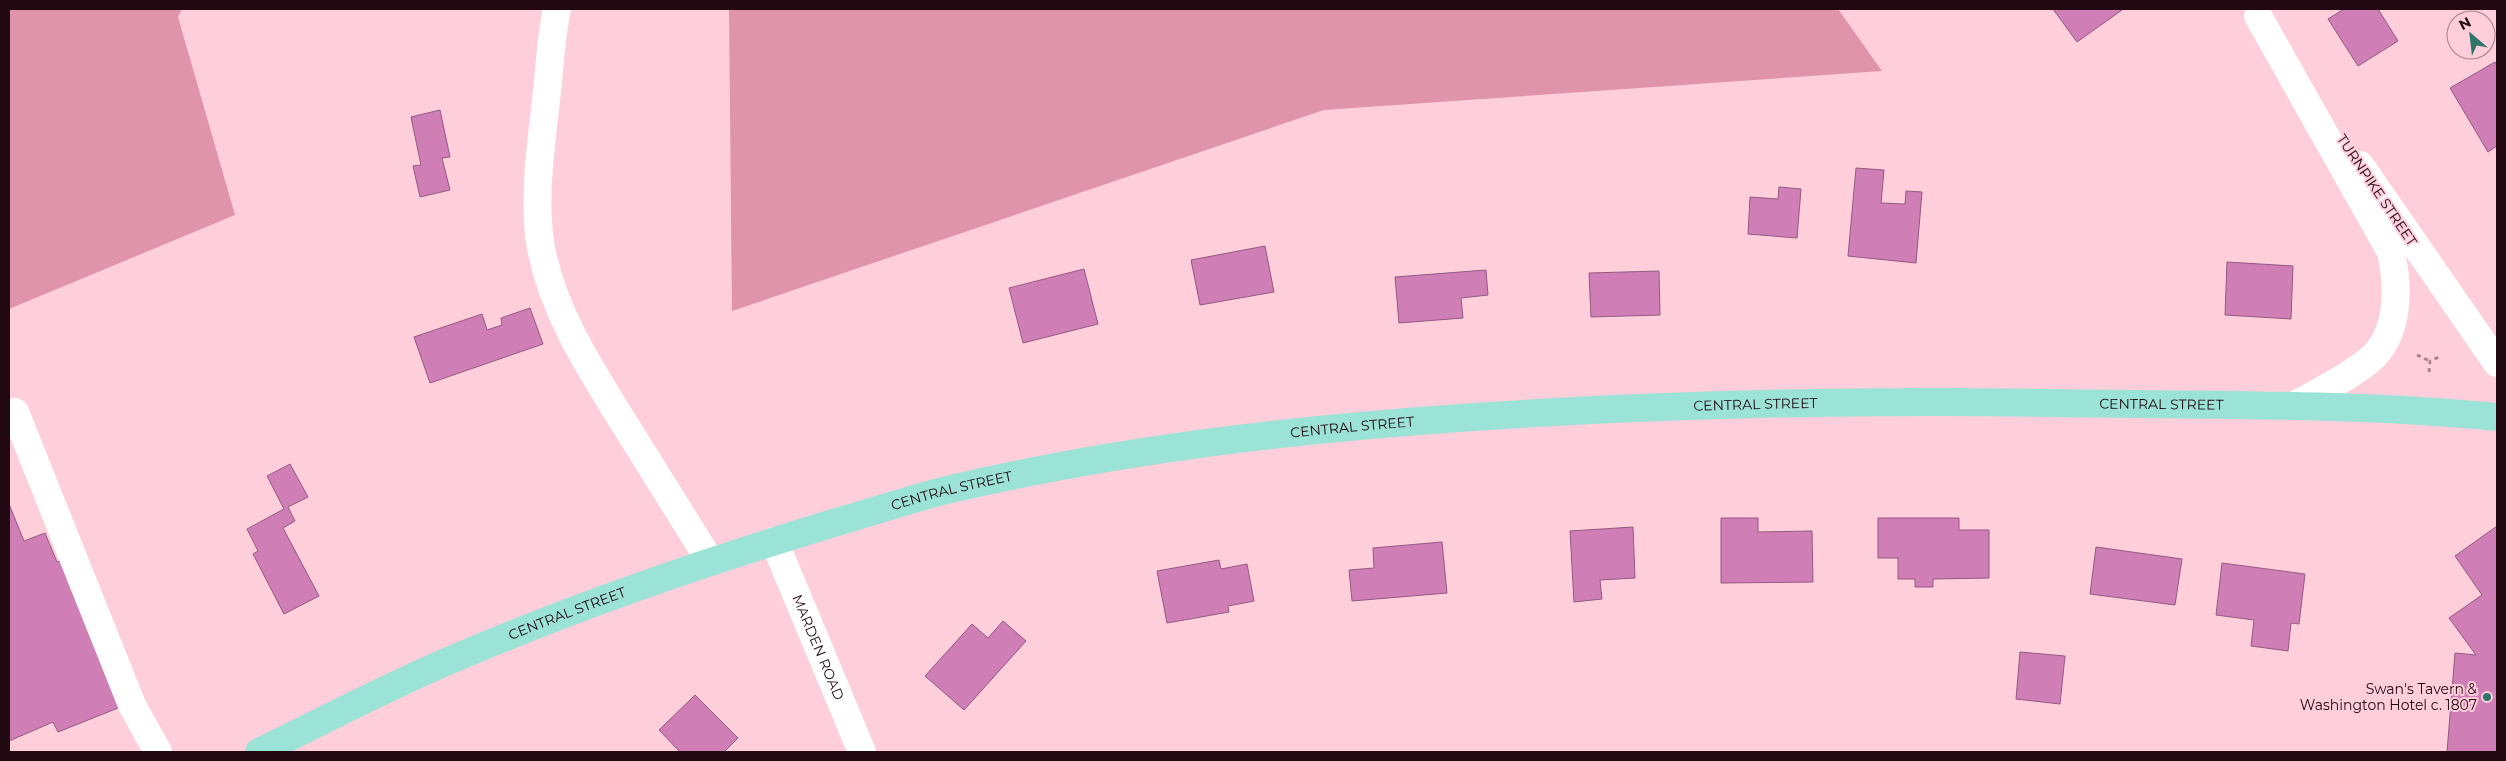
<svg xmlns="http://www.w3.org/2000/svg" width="2506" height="761" font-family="Montserrat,sans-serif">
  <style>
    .green { fill: #df94ab }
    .building { fill: #d07fb6; stroke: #945981 }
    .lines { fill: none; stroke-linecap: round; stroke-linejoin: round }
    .path { stroke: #aa838e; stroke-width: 3; stroke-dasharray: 4 4; stroke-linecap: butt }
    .minor { stroke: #fff; stroke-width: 28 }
    .major { stroke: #9ce3d7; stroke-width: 28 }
    .poi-dot { fill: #2f7468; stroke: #fecedb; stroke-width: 2 }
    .labels { text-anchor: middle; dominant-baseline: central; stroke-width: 4; stroke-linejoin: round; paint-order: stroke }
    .street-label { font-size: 14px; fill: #220811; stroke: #fecedb }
    .poi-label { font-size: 14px; fill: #220811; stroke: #fecedb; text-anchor: end }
  </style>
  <rect width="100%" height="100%" fill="#fecedb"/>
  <path class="green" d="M 9,9 L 182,9 L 178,17 L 235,215 L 9,309 Z
    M 729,9 L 1838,9 L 1882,71 L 1324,110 L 732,311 Z"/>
  <path class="building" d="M 2053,9 L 2121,9 L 2122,10 L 2077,42 Z
    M 2344,9 L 2378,9 L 2398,41 L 2358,66 L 2328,19 Z
    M 2495,62 L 2497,65 L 2497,146 L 2488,152 L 2450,88 Z
    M 440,110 L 450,157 L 442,158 L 450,190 L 420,197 L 413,166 L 421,165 L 411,117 Z
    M 1856,168 L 1884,170 L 1881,203 L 1905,204 L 1906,191 L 1922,192 L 1916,263 L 1848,256 Z
    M 1779,187 L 1801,189 L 1797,238 L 1748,234 L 1750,197 L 1778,199 Z
    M 1265,246 L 1274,292 L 1200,305 L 1191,260 Z
    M 2227,262 L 2293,266 L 2291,319 L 2225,315 Z
    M 1084,269 L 1098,324 L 1023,343 L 1009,288 Z
    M 1486,270 L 1488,295 L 1461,298 L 1463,318 L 1399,323 L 1395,277 Z
    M 1659,271 L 1660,315 L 1591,317 L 1589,273 Z
    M 530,308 L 543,344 L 430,383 L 414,337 L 482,314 L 487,330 L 502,325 L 501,318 Z
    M 290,464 L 308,497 L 288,507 L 295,521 L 283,528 L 319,596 L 284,614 L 253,554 L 258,551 L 247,529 L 284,509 L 267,476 Z
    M 9,504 L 24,541 L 45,533 L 57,562 L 63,560 L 123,706 L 58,732 L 53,722 L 9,741 Z
    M 1721,518 L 1758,518 L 1758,532 L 1812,531 L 1813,582 L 1721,583 Z
    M 1878,518 L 1959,518 L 1959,530 L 1989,530 L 1989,578 L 1933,579 L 1933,587 L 1915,587 L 1915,579 L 1898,579 L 1898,558 L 1878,558 Z
    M 2497,526 L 2497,752 L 2447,752 L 2455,653 L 2476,655 L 2449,618 L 2482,595 L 2455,556 Z
    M 1633,527 L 1635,578 L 1600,580 L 1602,599 L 1574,602 L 1570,531 Z
    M 1442,542 L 1447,593 L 1352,601 L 1349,570 L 1374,568 L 1373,548 Z
    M 2096,547 L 2182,559 L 2175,605 L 2090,594 Z
    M 1219,560 L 1221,569 L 1247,564 L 1254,601 L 1228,606 L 1229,612 L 1167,623 L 1157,571 Z
    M 2222,563 L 2305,574 L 2299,624 L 2291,623 L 2288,651 L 2251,646 L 2254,620 L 2216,615 Z
    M 1003,621 L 1026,641 L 964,710 L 925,676 L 972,624 L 988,638 Z
    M 2020,652 L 2065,656 L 2060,704 L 2016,699 Z
    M 695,695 L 738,738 L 724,752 L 680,752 L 659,730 Z"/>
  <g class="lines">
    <path class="path" d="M 2417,355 L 2430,361
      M 2429,372 L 2430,361 L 2439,357"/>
    <g class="minor">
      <path d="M 557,9 C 551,36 550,64 547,91 C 542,140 533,193 540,242 C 551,309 589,367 624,423 C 653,469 681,515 710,561"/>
      <path d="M 2258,16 L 2391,252 C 2398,284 2400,328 2375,355 C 2357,373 2316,394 2293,406"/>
      <path d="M 2360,165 L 2497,363"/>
      <path d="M 9,415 L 15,412 L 132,705 L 158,752"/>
      <path id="s1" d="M 774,541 L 862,752"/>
    </g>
    <path class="major" id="s2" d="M 259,752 C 321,722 383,689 446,662 C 573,607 704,562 837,522 C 873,512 910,499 947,490 C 1116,450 1288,430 1460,418 C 1656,404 1852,400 2048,403 C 2198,405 2348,403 2497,417"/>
  </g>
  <circle class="poi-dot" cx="2487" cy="697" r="5"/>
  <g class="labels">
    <g class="street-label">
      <text transform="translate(2377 190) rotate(56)">TURNPIKE STREET</text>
      <text stroke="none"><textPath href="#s2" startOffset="1552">CENTRAL STREET</textPath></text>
      <text stroke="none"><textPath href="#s2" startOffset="1958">CENTRAL STREET</textPath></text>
      <text stroke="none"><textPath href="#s2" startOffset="1148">CENTRAL STREET</textPath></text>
      <text stroke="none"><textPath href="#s2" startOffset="742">CENTRAL STREET</textPath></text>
      <text stroke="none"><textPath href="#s2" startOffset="338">CENTRAL STREET</textPath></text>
      <text stroke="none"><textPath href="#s1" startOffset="115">MARDEN ROAD</textPath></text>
    </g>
    <g class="poi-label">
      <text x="2477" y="689">Swan's Tavern &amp;<tspan x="2477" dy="16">Washington Hotel c. 1807</tspan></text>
    </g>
  </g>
  <rect width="2506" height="761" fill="none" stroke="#220811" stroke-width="20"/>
  <g transform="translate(2471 35) rotate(332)"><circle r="24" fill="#fecedb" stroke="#a67f8a"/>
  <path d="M0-4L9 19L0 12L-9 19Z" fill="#2f7468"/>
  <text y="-8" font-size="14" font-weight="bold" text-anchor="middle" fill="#220811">N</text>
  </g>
</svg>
